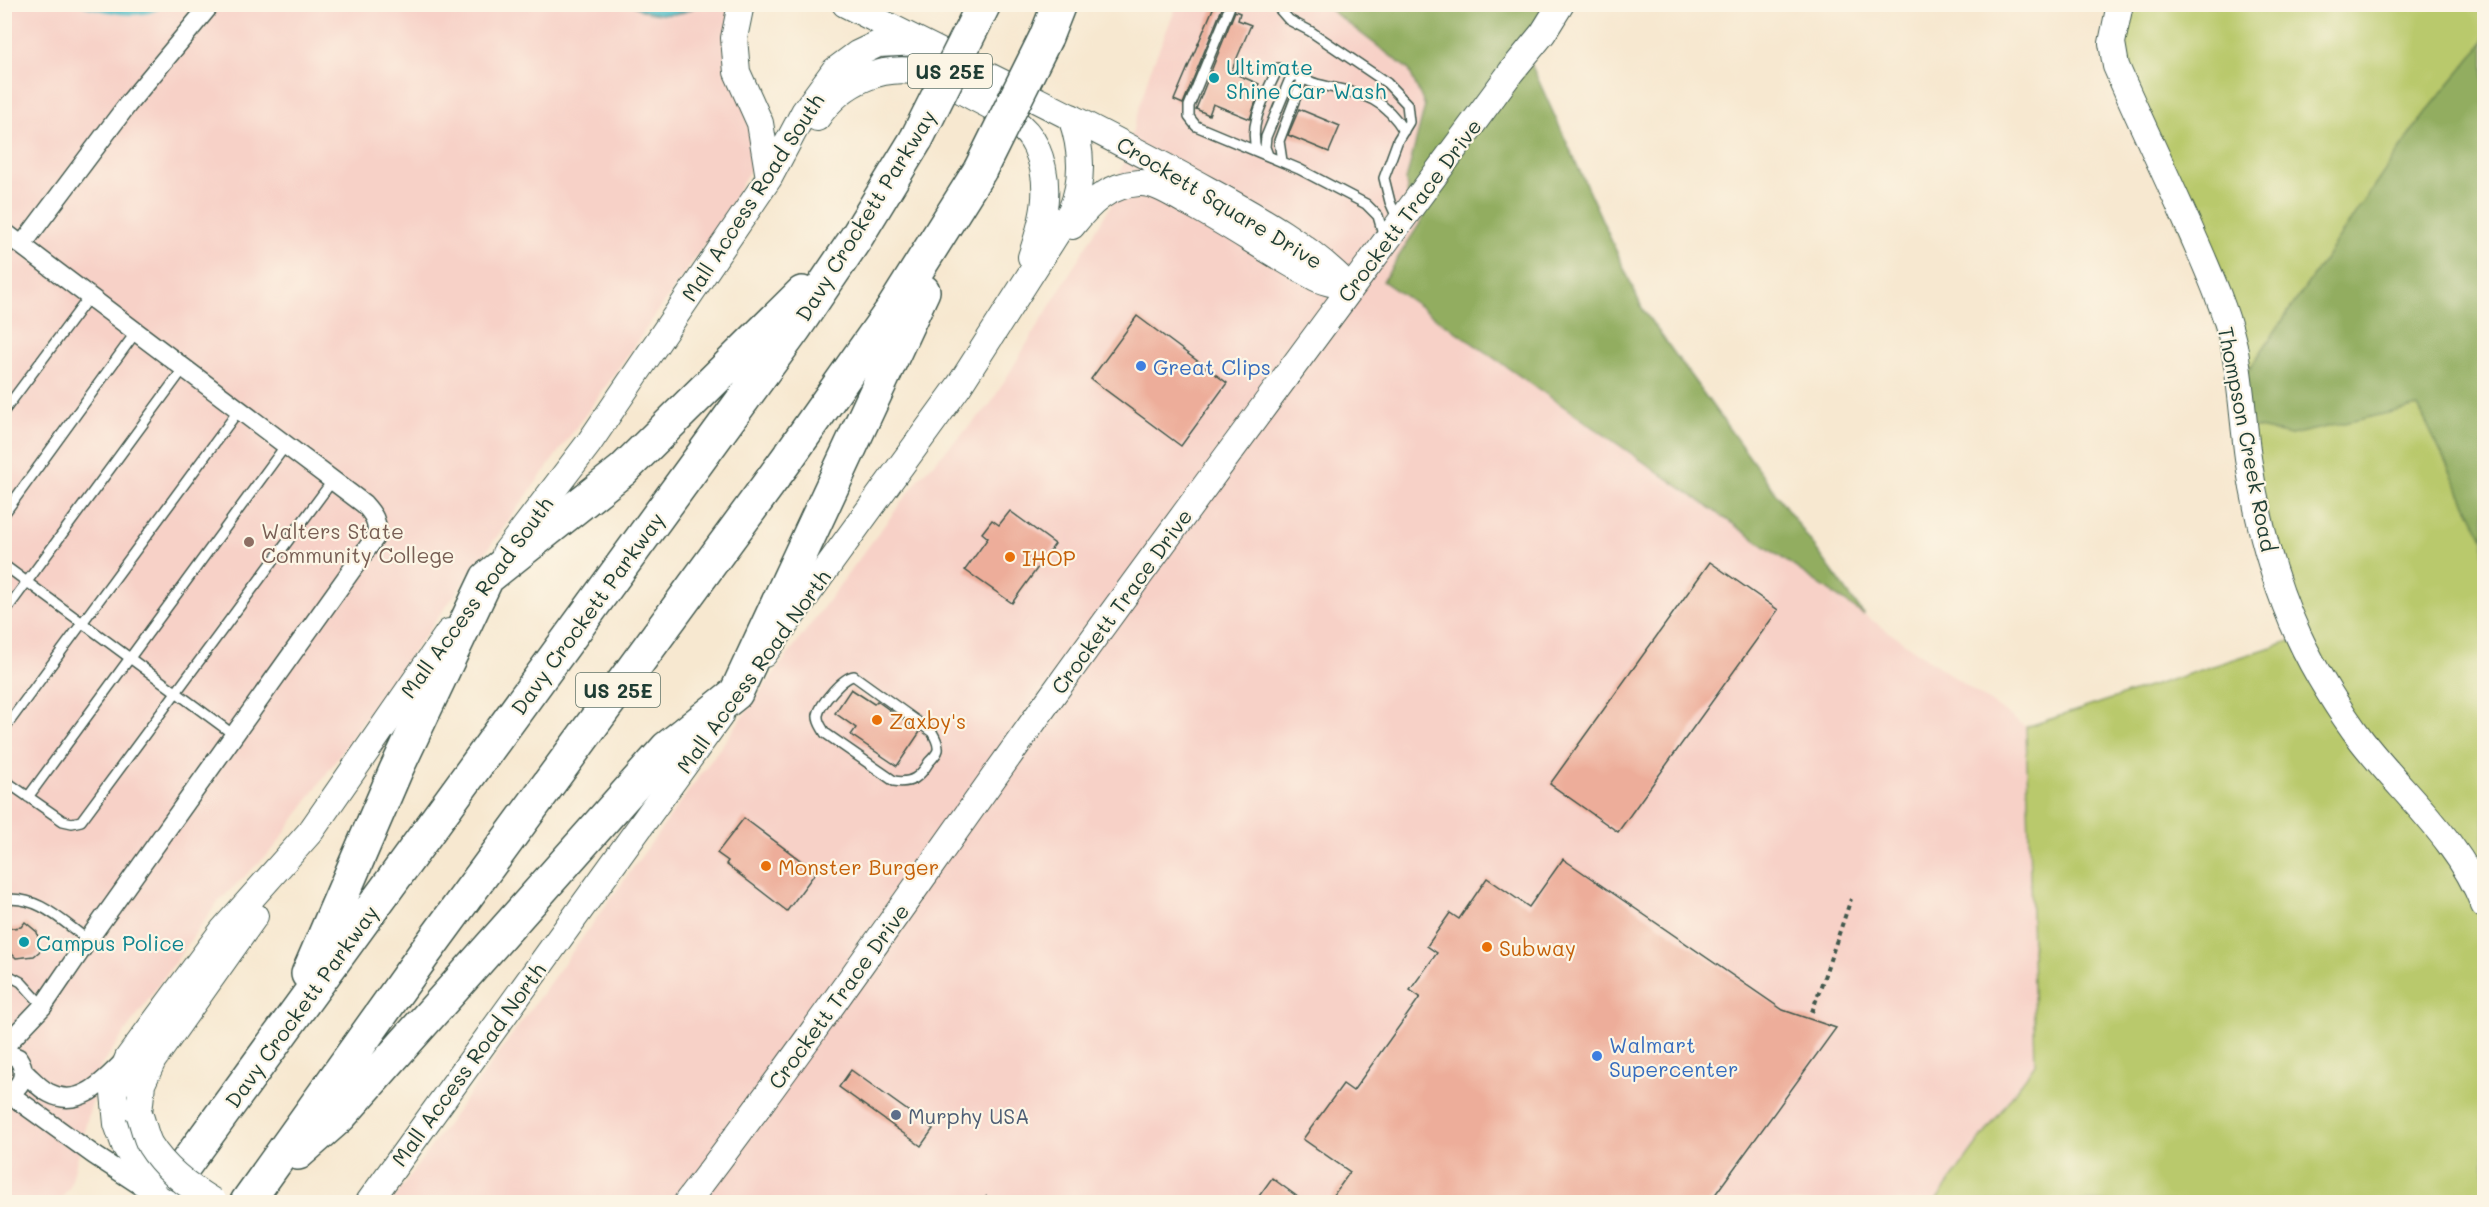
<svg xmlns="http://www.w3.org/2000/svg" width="2489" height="1207" font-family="Mali,sans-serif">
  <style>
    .built { fill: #f7d1c7 }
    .green { fill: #b9c96c; stroke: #6c8350; stroke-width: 1.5 }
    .forest { fill: #92ad60; stroke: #58754a; stroke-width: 1.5 }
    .water { fill: #4dbbc6; stroke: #367c7d; stroke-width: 1.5 }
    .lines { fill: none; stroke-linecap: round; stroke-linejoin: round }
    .stream { stroke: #4dbbc6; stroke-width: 6 }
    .building { fill: #edad9a }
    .lane-casing { stroke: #3f574b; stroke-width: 12 }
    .street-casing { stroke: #3f574b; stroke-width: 21 }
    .secondary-casing { stroke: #3f574b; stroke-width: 28 }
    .highway-casing { stroke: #3f574b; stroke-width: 36 }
    .path { stroke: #3f574b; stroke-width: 4; stroke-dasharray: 4.5 4.5; stroke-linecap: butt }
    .lane { stroke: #fff; stroke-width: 9 }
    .street { stroke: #fff; stroke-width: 18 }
    .secondary { stroke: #fff; stroke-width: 26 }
    .highway { stroke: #fff; stroke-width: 33 }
    .secondary-bridge-casing { stroke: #3f574b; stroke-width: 28; stroke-linecap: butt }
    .highway-bridge-casing { stroke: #3f574b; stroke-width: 36; stroke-linecap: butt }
    .secondary-bridge { stroke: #fff; stroke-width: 26 }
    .highway-bridge { stroke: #fff; stroke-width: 33 }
    .culture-dot { fill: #0f9aa8; stroke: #fcf5e5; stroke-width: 2 }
    .shop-dot { fill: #3f7fe0; stroke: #fcf5e5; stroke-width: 2 }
    .education-dot { fill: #8d6e63; stroke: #fcf5e5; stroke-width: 2 }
    .food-dot { fill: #e8710a; stroke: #fcf5e5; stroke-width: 2 }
    .service-dot { fill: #5c6f8a; stroke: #fcf5e5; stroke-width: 2 }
    .labels { text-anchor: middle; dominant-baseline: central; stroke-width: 4.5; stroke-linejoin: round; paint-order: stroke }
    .shield { fill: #fcf5e5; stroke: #617469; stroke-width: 1.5 }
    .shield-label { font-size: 20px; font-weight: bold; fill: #1f3d34 }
    .culture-label { font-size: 21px; fill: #0d838f; stroke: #fcf5e5; text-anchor: start }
    .street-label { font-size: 21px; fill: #1f3d34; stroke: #fcf5e5 }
    .shop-label { font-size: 21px; fill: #366cbe; stroke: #fcf5e5; text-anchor: start }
    .education-label { font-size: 21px; fill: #785e54; stroke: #fcf5e5; text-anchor: start }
    .food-label { font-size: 21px; fill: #c56008; stroke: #fcf5e5; text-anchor: start }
    .service-label { font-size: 21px; fill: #4e5e75; stroke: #fcf5e5; text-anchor: start }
  </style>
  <rect width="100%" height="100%" fill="#fcf5e5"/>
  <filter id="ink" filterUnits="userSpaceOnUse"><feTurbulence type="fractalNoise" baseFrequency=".0167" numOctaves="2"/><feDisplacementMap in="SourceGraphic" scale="12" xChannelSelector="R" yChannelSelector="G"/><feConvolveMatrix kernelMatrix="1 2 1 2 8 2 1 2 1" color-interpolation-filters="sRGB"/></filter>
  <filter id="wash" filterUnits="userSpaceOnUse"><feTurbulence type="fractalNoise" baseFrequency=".008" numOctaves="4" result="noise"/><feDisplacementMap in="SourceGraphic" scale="24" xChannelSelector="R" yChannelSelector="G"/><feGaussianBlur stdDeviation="1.35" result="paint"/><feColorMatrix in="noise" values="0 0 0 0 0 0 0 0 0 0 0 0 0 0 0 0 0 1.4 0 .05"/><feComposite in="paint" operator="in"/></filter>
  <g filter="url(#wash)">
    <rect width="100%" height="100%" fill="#f7e8d0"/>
    <path class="built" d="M 5,5 L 733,5 L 748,120 L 756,159 L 723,218 L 607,385 L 379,699 L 274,848 L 217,903 L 101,1066 L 70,1187 L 59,1202 L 5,1202 Z
      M 1177,5 L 1324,5 L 1409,70 L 1425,106 L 1406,180 L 1425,217 L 1383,281 L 2026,727 L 2035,1064 L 1935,1202 L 391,1202 L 772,676 L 921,476 L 990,405 L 1111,205 L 1150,71 Z"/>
    <path class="green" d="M 2120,5 L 2484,5 L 2484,42 L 2419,121 L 2239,384 L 2137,115 L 2114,23 Z
      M 2418,406 L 2484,540 L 2484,1202 L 1935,1202 L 2035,1064 L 2026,727 L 2299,638 L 2244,425 L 2291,435 Z"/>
    <path class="forest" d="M 1324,5 L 1544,5 L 1542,17 L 1518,40 L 1532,66 L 1643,310 L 1864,615 L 1383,281 L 1424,217 L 1409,208 L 1406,180 L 1425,106 L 1409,70 Z
      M 2484,42 L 2484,540 L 2418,406 L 2291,435 L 2244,425 L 2239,384 L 2419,121 Z"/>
    <path class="water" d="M 633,5 L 697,5 C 682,18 649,17 633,5 Z"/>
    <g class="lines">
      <path class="stream" d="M 85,4 C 107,9 143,19 162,4"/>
    </g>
    <g id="blocks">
      <path class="building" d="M 1215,4 L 1223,6 L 1183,104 L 1174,100 Z
        M 1235,11 L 1240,13 L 1238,20 L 1251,25 L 1231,72 L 1259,84 L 1256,91 L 1259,92 L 1250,119 L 1213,104 L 1209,115 L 1196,109 Z
        M 1299,109 L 1340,126 L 1329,152 L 1288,135 Z
        M 1137,316 L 1227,383 L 1181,446 L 1091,379 Z
        M 1010,511 L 1055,544 L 1012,603 L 965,570 L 988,538 L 982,533 L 992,520 L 999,525 Z
        M 1710,562 L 1778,610 L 1618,832 L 1550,784 Z
        M 851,689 L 874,704 L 877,701 L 920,732 L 897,766 L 851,735 L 856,728 L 835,713 Z
        M 744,818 L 816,872 L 787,911 L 726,864 L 728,861 L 717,853 Z
        M 1563,859 L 1783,1010 L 1836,1028 L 1709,1203 L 1328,1203 L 1350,1172 L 1303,1139 L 1343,1084 L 1353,1091 L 1420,997 L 1410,990 L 1437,953 L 1427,946 L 1450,913 L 1459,919 L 1487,878 L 1529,907 Z
        M 25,922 L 37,932 L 40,951 L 34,956 L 16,958 L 10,952 L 4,929 L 21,927 Z
        M 851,1070 L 933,1129 L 921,1146 L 839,1087 Z
        M 1272,1178 L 1306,1203 L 1254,1203 Z"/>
    </g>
  </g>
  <g filter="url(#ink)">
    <use href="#blocks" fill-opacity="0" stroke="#3f574b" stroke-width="1.5"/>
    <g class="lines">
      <defs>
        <path id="lane" d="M 1231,4 L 1189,106 L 1189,117 L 1196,126 L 1299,169 L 1366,204 L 1378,216 L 1384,237
          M 1275,4 L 1289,20 L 1310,31 L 1387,83 L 1407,104 L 1409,122 L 1398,140 L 1384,178 L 1390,202 L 1398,220
          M 1257,151 C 1247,124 1267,93 1278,68 C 1291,74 1304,80 1317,84 C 1357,94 1381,93 1404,131
          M 1268,155 L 1265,147 L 1266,137 L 1292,74
          M 1282,161 L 1279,141 L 1303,78
          M 4,411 L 89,297
          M 4,514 L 136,332
          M 4,565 L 234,735
          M 4,613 L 184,368
          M 854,676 L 932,732 C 935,737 939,744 938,750 C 937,754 932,759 929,762 C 920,777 912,784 894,781 L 825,733 C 822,727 817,722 818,715 C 820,704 843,677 854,676 Z
          M 4,729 L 239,410
          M 4,780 L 63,821 L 72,823 L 81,821 L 333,480
          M 28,797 L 286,445
          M 4,900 C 37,894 63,922 88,940
          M 4,973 L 21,982 L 43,1006"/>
        <path id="street" d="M 4,232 L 364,504 C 373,514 379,522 376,536 L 88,940 L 43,1006 L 4,1047
          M 22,245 L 128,104 L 211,4
          M 4,1052 L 18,1058 C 28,1073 22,1090 4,1093
          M 24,1072 C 31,1078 40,1089 49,1093 C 79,1109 103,1082 122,1063
          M 8,1093 L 94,1155 L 152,1193"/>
        <path id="secondary" d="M 741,4 L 734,38 L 737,72 L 760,123 L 769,178
          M 845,4 C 957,61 1071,115 1181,175 C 1240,208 1304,239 1350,288
          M 2120,4 L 2112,43 L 2116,66 C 2142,126 2171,185 2197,245 C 2211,277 2226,312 2234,346 C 2241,383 2243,421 2248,458 C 2257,519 2273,581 2299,637 C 2314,670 2340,712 2362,741 C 2404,795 2459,840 2484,905
          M 817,118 C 842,81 885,62 928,74 C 944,79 961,91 977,99 C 999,110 1025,123 1036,147 C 1053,185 1044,219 1031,257
          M 1072,226 C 1090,203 1108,185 1139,183 C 1156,182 1175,196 1189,203 C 1232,226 1273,255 1316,278 C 1325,283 1337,284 1347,287
          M 505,553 L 589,443 L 769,178 L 804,112 L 834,71 L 857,54 L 878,44 L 919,42
          M 764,654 L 959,386 L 1071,211 C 1084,180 1082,148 1071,117
          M 139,1113 L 142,1084 L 153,1060 L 255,916
          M 157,1197 L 125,1146 L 117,1124 L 114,1093 L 128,1058 L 223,930 L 311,831 L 449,632
          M 369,1202 L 720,716
          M 687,1202 C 812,1038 928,868 1049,700 C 1201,489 1357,281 1511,72 L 1543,33 L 1561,4"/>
        <path id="highway" d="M 1046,37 L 1059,4
          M 308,974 L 396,770 L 487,578 L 623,470 L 802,293
          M 298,1153 L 340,1116 L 667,748 L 736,693 L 923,291
          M 158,1202 L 795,328 L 856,238 L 917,138
          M 247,1202 L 424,954 L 787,459 L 892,310 L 980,170"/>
      </defs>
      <use href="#lane" class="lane-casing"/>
      <use href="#street" class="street-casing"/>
      <use href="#secondary" class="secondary-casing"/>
      <use href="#highway" class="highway-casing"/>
      <path class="path" d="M 1812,1012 L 1851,899
        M 985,1197 L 992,1202"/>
      <use href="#lane" class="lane"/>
      <use href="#street" class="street"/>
      <use href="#secondary" class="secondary"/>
      <use href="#highway" class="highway"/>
      <defs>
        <path id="secondary-bridge" d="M 139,1113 C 143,1123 145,1136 150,1145 C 165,1169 190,1188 214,1202
          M 157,1197 L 165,1202"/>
        <path id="highway-bridge" d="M 917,138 L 984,4
          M 980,170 L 1046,37"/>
      </defs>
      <use href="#secondary-bridge" class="secondary-bridge-casing"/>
      <use href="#highway-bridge" class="highway-bridge-casing"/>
      <use href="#secondary-bridge" class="secondary-bridge"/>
      <use href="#highway-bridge" class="highway-bridge"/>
    </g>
  </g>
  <g class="culture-dot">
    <circle cx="1214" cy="78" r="6"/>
    <circle cx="24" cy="942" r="6"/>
  </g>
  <g class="shop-dot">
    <circle cx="1141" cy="366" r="6"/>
    <circle cx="1597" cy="1056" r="6"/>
  </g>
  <circle class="education-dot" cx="249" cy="542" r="6"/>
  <g class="food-dot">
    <circle cx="1010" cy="557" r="6"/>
    <circle cx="877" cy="720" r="6"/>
    <circle cx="766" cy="866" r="6"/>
    <circle cx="1487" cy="947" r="6"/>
  </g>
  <circle class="service-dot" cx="896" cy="1115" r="6"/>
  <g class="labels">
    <g class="shield">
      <rect x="908" y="54" width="84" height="34" rx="4.5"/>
      <rect x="576" y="673" width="84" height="34" rx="4.5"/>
    </g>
    <g class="shield-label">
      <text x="950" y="71">US 25E</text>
      <text x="618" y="690">US 25E</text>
    </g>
    <g class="culture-label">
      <text x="1226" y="66">Ultimate<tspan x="1226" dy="24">Shine Car Wash</tspan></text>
      <text x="36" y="942">Campus Police</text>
    </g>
    <g class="street-label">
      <text transform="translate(752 197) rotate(-57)">Mall Access Road South</text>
      <text transform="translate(1220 202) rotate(31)">Crockett Square Drive</text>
      <text transform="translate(1409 210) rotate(-53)">Crockett Trace Drive</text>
      <text transform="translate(865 215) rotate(-58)">Davy Crockett Parkway</text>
      <text transform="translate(2248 439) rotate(79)">Thompson Creek Road</text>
      <text transform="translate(476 597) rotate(-54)">Mall Access Road South</text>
      <text transform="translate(1121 601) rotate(-54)">Crockett Trace Drive</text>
      <text transform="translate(587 613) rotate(-54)">Davy Crockett Parkway</text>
      <text transform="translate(753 671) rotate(-54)">Mall Access Road North</text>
      <text transform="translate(838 996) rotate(-54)">Crockett Trace Drive</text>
      <text transform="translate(301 1006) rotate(-54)">Davy Crockett Parkway</text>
      <text transform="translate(468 1064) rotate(-54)">Mall Access Road North</text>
    </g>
    <g class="shop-label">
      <text x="1153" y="366">Great Clips</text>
      <text x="1609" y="1044">Walmart<tspan x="1609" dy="24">Supercenter</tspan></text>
    </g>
    <g class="education-label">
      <text x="261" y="530">Walters State<tspan x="261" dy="24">Community College</tspan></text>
    </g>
    <g class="food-label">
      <text x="1022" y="557">IHOP</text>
      <text x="889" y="720">Zaxby's</text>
      <text x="778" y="866">Monster Burger</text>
      <text x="1499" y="947">Subway</text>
    </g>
    <g class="service-label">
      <text x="908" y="1115">Murphy USA</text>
    </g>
  </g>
  <rect width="2489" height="1207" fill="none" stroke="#fcf5e5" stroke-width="24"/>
</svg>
